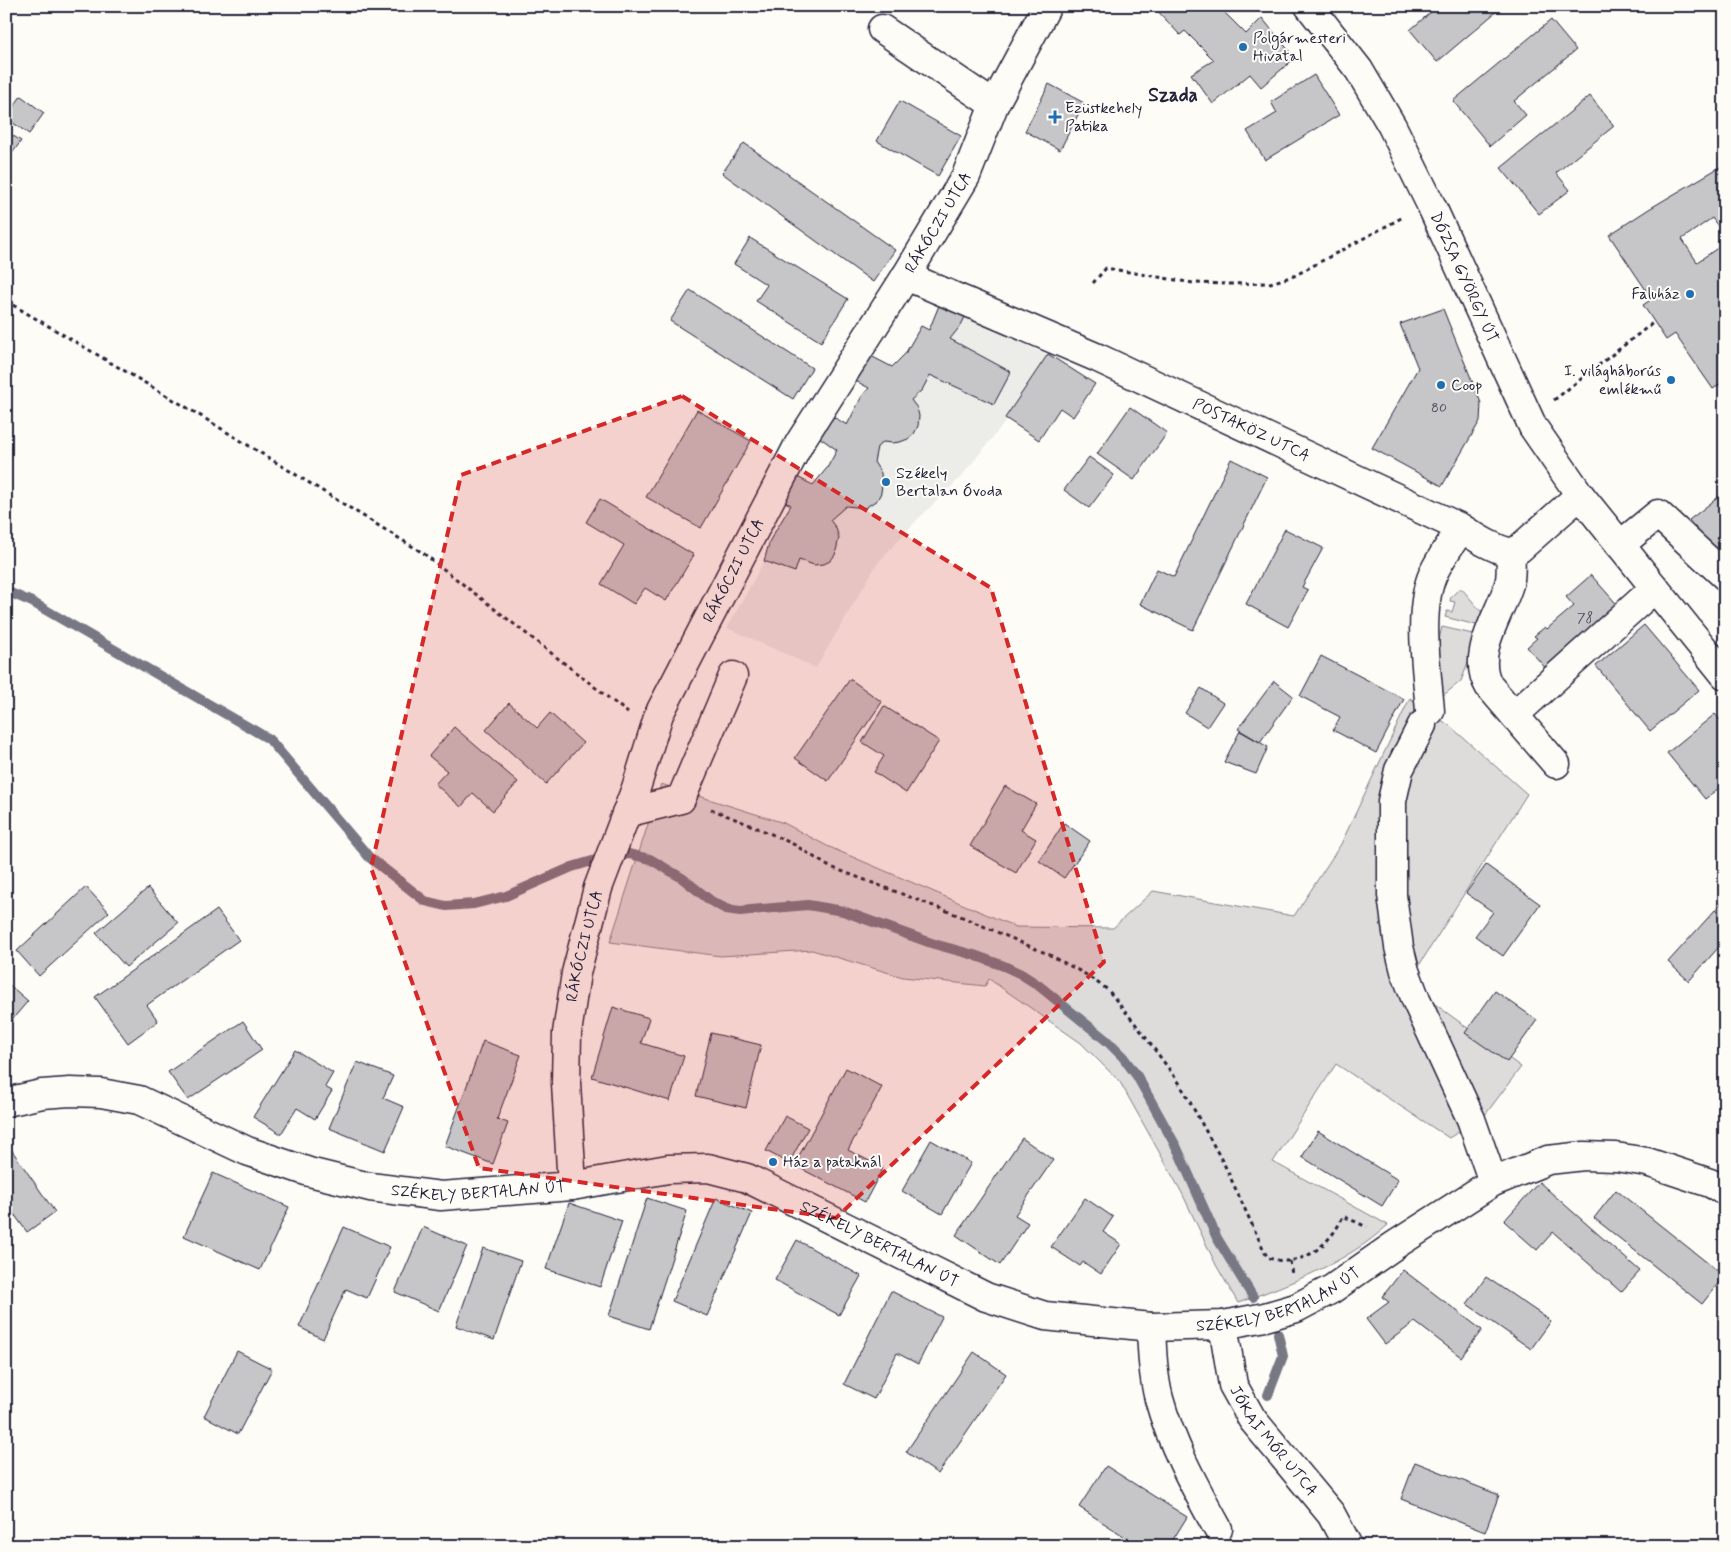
<svg xmlns="http://www.w3.org/2000/svg" width="1731" height="1552" font-family="Mynerve,sans-serif">
  <style>
    .built { fill: #ecece9 }
    .green { fill: #dddcdb; stroke: #807f8b }
    .lines { fill: none; stroke-linecap: round; stroke-linejoin: round }
    .stream { stroke: #787885; stroke-width: 10 }
    .building { fill: #c6c6c8; stroke: #22223b }
    .minor-casing { stroke: #22223b; stroke-width: 31 }
    .major-casing { stroke: #22223b; stroke-width: 31 }
    .path { stroke: #22223b; stroke-width: 3; stroke-dasharray: 4 4; stroke-linecap: butt }
    .minor { stroke: #fdfcf7; stroke-width: 28 }
    .major { stroke: #fdfcf7; stroke-width: 28 }
    .marked { fill: #d62828; fill-opacity: 0.2; stroke: #d62828; stroke-width: 4; stroke-dasharray: 10 6; stroke-linejoin: round }
    .poi-dot { fill: #1f6fb2; stroke: #fdfcf7; stroke-width: 2 }
    .labels { text-anchor: middle; dominant-baseline: central; stroke-width: 4; stroke-linejoin: round; paint-order: stroke }
    .number-label { font-size: 14px; fill: #4b4b5e }
    .poi-label { font-size: 16px; fill: #22223b; stroke: #fdfcf7; text-anchor: start }
    .street-label { font-size: 16px; fill: #22223b; stroke: #fdfcf7 }
    .quarter-label { font-size: 19px; font-weight: bold; fill: #22223b; stroke: #fdfcf7 }
  </style>
  <rect width="100%" height="100%" fill="#fdfcf7"/>
  <filter id="ink" filterUnits="userSpaceOnUse"><feTurbulence type="fractalNoise" baseFrequency=".02" numOctaves="2"/><feDisplacementMap in="SourceGraphic" scale="10" xChannelSelector="R" yChannelSelector="G"/><feConvolveMatrix kernelMatrix="1 2 1 2 8 2 1 2 1" color-interpolation-filters="sRGB"/></filter>
  <g filter="url(#ink)">
    <path class="built" d="M 940,303 L 1052,357 L 1010,416 L 960,478 L 916,521 L 877,564 L 816,668 L 727,628 L 764,561 L 774,533 L 790,506 L 783,501 L 797,477 L 813,485 L 827,468 L 837,451 L 819,437 L 847,425 L 862,396 L 869,388 L 854,380 L 869,355 L 893,367 L 905,354 L 921,326 L 929,330 Z"/>
    <path class="green" d="M 1459,589 L 1462,589 L 1484,615 L 1480,626 L 1445,617 L 1447,611 L 1452,612 L 1455,602 L 1450,601 L 1451,597 Z
      M 1442,627 L 1477,635 L 1478,638 L 1461,681 L 1435,702 L 1437,648 Z
      M 1410,698 L 1450,726 L 1527,794 L 1418,967 L 1424,996 L 1521,1067 L 1485,1115 L 1449,1138 L 1336,1064 L 1273,1162 L 1388,1225 C 1345,1264 1291,1283 1238,1303 L 1216,1265 L 1182,1193 L 1120,1082 L 1081,1043 L 989,979 L 985,986 L 903,977 L 812,950 L 721,956 L 610,942 L 661,784 L 784,823 L 827,846 L 1016,927 L 1113,928 L 1153,891 L 1294,916 L 1341,844 Z"/>
    <g class="lines">
      <path class="stream" d="M 6,591 L 32,602 L 269,739 L 369,857 L 425,901 L 446,906 L 474,904 L 506,896 L 572,867 L 599,859 L 629,854 L 650,859 L 682,878 L 711,901 L 726,909 L 740,911 L 808,905 L 843,911 L 934,944 L 974,955 L 1004,966 L 1021,974 L 1038,985 L 1107,1041 L 1123,1057 L 1137,1076 L 1177,1148 L 1217,1238 L 1253,1297
        M 1268,1395 L 1283,1356 L 1278,1334"/>
    </g>
    <path class="building" d="M 1153,6 L 1218,6 L 1246,34 L 1262,18 L 1295,58 L 1261,87 L 1250,74 L 1213,104 L 1191,74 L 1214,60 L 1185,31 L 1180,35 Z
      M 1438,6 L 1503,6 L 1437,62 L 1410,30 Z
      M 1551,20 L 1576,50 L 1514,101 L 1526,115 L 1490,146 L 1453,101 Z
      M 1314,75 L 1339,115 L 1265,160 L 1247,131 L 1277,113 L 1271,102 Z
      M 1049,84 L 1084,103 L 1060,150 L 1025,131 Z
      M 21,96 L 44,113 L 29,134 L 6,118 Z
      M 1590,96 L 1614,126 L 1556,173 L 1570,190 L 1539,214 L 1501,168 Z
      M 900,101 L 961,136 L 938,176 L 877,141 Z
      M 6,131 L 21,141 L 6,162 Z
      M 744,143 L 895,250 L 873,282 L 722,173 Z
      M 1725,164 L 1725,236 L 1712,218 L 1682,239 L 1697,262 L 1725,243 L 1725,381 L 1713,389 L 1675,334 L 1666,340 L 1643,305 L 1652,299 L 1609,235 L 1649,209 Z
      M 750,238 L 848,299 L 821,342 L 756,301 L 767,285 L 734,264 Z
      M 690,290 L 812,368 L 793,399 L 670,321 Z
      M 940,303 L 966,315 L 961,325 L 950,339 L 1011,372 L 994,404 L 930,375 L 922,390 L 911,400 L 917,408 L 919,416 L 918,426 L 914,434 L 908,439 L 900,442 L 892,443 L 883,442 L 877,447 L 874,462 L 881,473 L 882,484 L 881,493 L 877,500 L 865,508 L 846,506 L 830,520 L 836,528 L 839,538 L 835,555 L 830,561 L 824,564 L 814,565 L 799,560 L 795,572 L 764,561 L 770,540 L 791,505 L 783,501 L 797,477 L 813,485 L 827,468 L 837,450 L 819,437 L 832,416 L 847,425 L 862,396 L 869,388 L 854,380 L 869,355 L 892,367 L 905,354 L 921,326 L 929,330 Z
      M 1443,309 L 1481,403 L 1480,421 L 1442,486 L 1372,448 L 1418,368 L 1400,324 Z
      M 1048,354 L 1095,384 L 1073,417 L 1060,408 L 1039,440 L 1005,418 Z
      M 1130,407 L 1167,433 L 1134,480 L 1097,454 Z
      M 697,410 L 751,441 L 701,528 L 646,497 Z
      M 1089,457 L 1114,475 L 1089,508 L 1064,490 Z
      M 1231,459 L 1267,477 L 1193,630 L 1140,604 L 1157,569 L 1174,577 Z
      M 1725,492 L 1725,558 L 1721,560 L 1689,520 Z
      M 600,499 L 694,555 L 666,601 L 645,588 L 634,604 L 601,584 L 624,545 L 586,522 Z
      M 1285,529 L 1323,548 L 1302,587 L 1308,590 L 1288,627 L 1246,604 Z
      M 1591,575 L 1621,609 L 1549,672 L 1527,647 L 1537,638 L 1534,636 L 1545,627 L 1547,629 L 1574,606 L 1566,597 Z
      M 1644,625 L 1699,690 L 1650,731 L 1596,666 Z
      M 1321,656 L 1404,699 L 1376,753 L 1333,730 L 1340,717 L 1300,696 Z
      M 850,679 L 882,702 L 828,781 L 795,758 Z
      M 1274,681 L 1293,696 L 1260,742 L 1238,729 Z
      M 1201,688 L 1223,703 L 1207,727 L 1185,713 Z
      M 509,703 L 537,728 L 550,713 L 583,743 L 546,784 L 486,730 Z
      M 884,706 L 939,741 L 906,793 L 874,772 L 884,756 L 862,742 Z
      M 1715,714 L 1725,725 L 1725,783 L 1705,799 L 1667,753 Z
      M 454,727 L 518,782 L 493,811 L 473,793 L 461,807 L 435,784 L 447,771 L 429,756 Z
      M 1240,731 L 1268,747 L 1256,774 L 1224,762 Z
      M 1005,786 L 1036,804 L 1021,830 L 1036,839 L 1016,873 L 970,846 Z
      M 1064,823 L 1090,841 L 1064,878 L 1039,861 Z
      M 1486,865 L 1540,904 L 1503,956 L 1475,936 L 1493,912 L 1466,893 Z
      M 86,887 L 109,912 L 39,976 L 17,951 Z
      M 148,888 L 178,923 L 126,967 L 96,933 Z
      M 1725,899 L 1725,940 L 1689,981 L 1668,962 Z
      M 217,910 L 239,940 L 147,1005 L 158,1021 L 128,1043 L 95,997 Z
      M 6,982 L 28,1001 L 10,1022 L 6,1018 Z
      M 1495,991 L 1537,1020 L 1507,1062 L 1465,1033 Z
      M 613,1007 L 649,1018 L 641,1043 L 684,1056 L 670,1101 L 592,1077 Z
      M 243,1021 L 262,1050 L 188,1100 L 168,1072 Z
      M 711,1033 L 761,1045 L 746,1108 L 696,1096 Z
      M 483,1041 L 521,1055 L 497,1119 L 508,1123 L 493,1164 L 445,1146 Z
      M 295,1050 L 333,1073 L 325,1087 L 332,1091 L 315,1119 L 297,1108 L 281,1134 L 253,1117 Z
      M 357,1062 L 393,1076 L 383,1098 L 404,1107 L 385,1151 L 329,1128 Z
      M 846,1068 L 882,1087 L 848,1150 L 883,1168 L 865,1202 L 794,1165 Z
      M 785,1116 L 808,1128 L 789,1163 L 766,1151 Z
      M 1318,1131 L 1398,1180 L 1382,1206 L 1302,1157 Z
      M 1022,1138 L 1053,1160 L 1015,1215 L 1028,1223 L 1000,1265 L 956,1235 Z
      M 931,1140 L 971,1163 L 942,1214 L 902,1191 Z
      M 6,1142 L 55,1212 L 27,1232 L 6,1203 Z
      M 213,1173 L 289,1207 L 260,1270 L 184,1236 Z
      M 1539,1182 L 1640,1271 L 1621,1292 L 1553,1232 L 1537,1250 L 1504,1221 Z
      M 1616,1190 L 1724,1276 L 1702,1304 L 1594,1218 Z
      M 647,1198 L 687,1211 L 649,1329 L 609,1316 Z
      M 716,1198 L 752,1213 L 707,1316 L 672,1301 Z
      M 1085,1198 L 1113,1217 L 1103,1232 L 1121,1244 L 1101,1274 L 1083,1262 L 1080,1266 L 1051,1247 Z
      M 569,1203 L 622,1221 L 600,1287 L 546,1269 Z
      M 344,1227 L 390,1247 L 367,1298 L 346,1289 L 323,1339 L 299,1327 Z
      M 423,1227 L 467,1246 L 439,1311 L 395,1292 Z
      M 797,1240 L 861,1276 L 839,1315 L 775,1280 Z
      M 483,1248 L 521,1261 L 494,1340 L 456,1326 Z
      M 1403,1270 L 1482,1330 L 1461,1357 L 1415,1322 L 1385,1344 L 1366,1319 L 1389,1302 L 1382,1297 Z
      M 1486,1277 L 1551,1321 L 1531,1349 L 1467,1304 Z
      M 891,1291 L 942,1317 L 918,1364 L 897,1353 L 874,1399 L 844,1384 Z
      M 237,1351 L 272,1369 L 238,1434 L 204,1416 Z
      M 974,1352 L 1006,1374 L 938,1474 L 906,1452 Z
      M 1415,1462 L 1499,1495 L 1485,1532 L 1401,1499 Z
      M 1106,1466 L 1187,1517 L 1169,1546 L 1139,1546 L 1079,1507 Z"/>
    <g class="lines">
      <defs>
        <g id="minor">
          <path d="M 882,29 L 994,105"/>
          <path id="s1" d="M 906,276 L 1098,358 L 1461,528 C 1477,538 1492,548 1511,553 L 1519,549 L 1580,495"/>
          <path d="M 1620,545 L 1658,514 L 1725,576"/>
          <path d="M 1511,553 C 1510,563 1512,575 1509,584 C 1500,615 1470,654 1489,686 L 1556,764"/>
          <path d="M 1430,711 C 1427,671 1417,610 1433,574 C 1440,558 1452,543 1461,528"/>
          <path d="M 1514,715 L 1655,588"/>
          <path d="M 1422,725 L 1399,770 L 1392,801 L 1392,895 L 1399,947 L 1405,971 L 1416,1000 L 1471,1119 L 1493,1182"/>
          <path d="M 626,813 L 681,799 L 733,676"/>
          <path id="s2" d="M 6,1102 L 42,1094 L 70,1092 L 101,1093 L 139,1100 L 247,1151 L 309,1172 L 370,1187 L 441,1196 L 572,1186 L 668,1169 L 708,1168 L 747,1178 L 986,1297 L 1045,1316 L 1151,1327 L 1223,1325 L 1265,1317 L 1296,1308 L 1332,1289 L 1395,1245 L 1493,1182 L 1548,1160 L 1584,1156 L 1616,1157 L 1647,1162 L 1710,1183 L 1725,1191"/>
          <path id="s3" d="M 572,1186 L 566,1083 L 567,1033 L 576,973 L 598,888 L 636,788 L 659,714 L 800,442 L 906,276 L 966,176 L 994,105 L 1047,6"/>
          <path id="s4" d="M 1223,1325 L 1233,1385 L 1252,1419 L 1331,1514 L 1348,1546"/>
          <path d="M 1151,1327 C 1152,1351 1153,1376 1159,1399 C 1172,1446 1195,1487 1218,1529"/>
        </g>
        <g id="major">
          <path id="s5" d="M 1309,6 L 1359,70 L 1392,126 L 1432,207 L 1533,427 L 1580,495 L 1725,675"/>
        </g>
      </defs>
      <use href="#minor" class="minor-casing"/>
      <use href="#major" class="major-casing"/>
      <path class="path" d="M 1093,283 L 1106,268 L 1193,283 L 1228,284 L 1270,283 L 1294,276 L 1403,217
        M 6,301 L 191,410 L 423,553 L 628,713
        M 1554,400 L 1654,322
        M 711,809 L 767,832 L 795,845 L 828,866 L 960,916 L 1050,955 L 1085,974 L 1108,990 L 1141,1031 L 1180,1084 L 1225,1166 L 1267,1257 C 1299,1271 1331,1245 1343,1216 L 1367,1227
        M 1290,1261 L 1292,1275"/>
      <use href="#minor" class="minor"/>
      <use href="#major" class="major"/>
    </g>
  </g>
  <path class="marked" d="M 682,396 L 991,588 L 1104,962 L 836,1218 L 479,1168 L 371,868 L 461,475 Z"/>
  <g class="poi-dot">
    <circle cx="1243" cy="47" r="5"/>
    <path d="M1052.5 109.5h5v5h5v5h-5v5h-5v-5h-5v-5h5z"/>
    <circle cx="1690" cy="294" r="5"/>
    <circle cx="1671" cy="380" r="5"/>
    <circle cx="1441" cy="385" r="5"/>
    <circle cx="886" cy="482" r="5"/>
    <circle cx="773" cy="1162" r="5"/>
  </g>
  <g class="labels">
    <g class="number-label">
      <text x="1439" y="408">80</text>
      <text x="1585" y="618">78</text>
    </g>
    <g class="poi-label">
      <text x="1253" y="38">Polgármesteri<tspan x="1253" dy="18">Hivatal</tspan></text>
      <text x="1065" y="108">Ezüstkehely<tspan x="1065" dy="18">Patika</tspan></text>
      <text x="1680" y="294" text-anchor="end">Faluház</text>
      <text x="1661" y="371" text-anchor="end">I. világháborús<tspan x="1661" dy="18">emlékmű</tspan></text>
      <text x="1451" y="385">Coop</text>
      <text x="896" y="473">Székely<tspan x="896" dy="18">Bertalan Óvoda</tspan></text>
      <text x="783" y="1162">Ház a pataknál</text>
    </g>
    <g class="street-label">
      <text stroke="none"><textPath href="#s3" startOffset="1052">RÁKÓCZI UTCA</textPath></text>
      <text stroke="none"><textPath href="#s5" startOffset="314">DÓZSA GYÖRGY ÚT</textPath></text>
      <text stroke="none"><textPath href="#s1" startOffset="378">POSTAKÖZ UTCA</textPath></text>
      <text stroke="none"><textPath href="#s3" startOffset="648">RÁKÓCZI UTCA</textPath></text>
      <text stroke="none"><textPath href="#s3" startOffset="242">RÁKÓCZI UTCA</textPath></text>
      <text stroke="none"><textPath href="#s2" startOffset="491">SZÉKELY BERTALAN ÚT</textPath></text>
      <text stroke="none"><textPath href="#s2" startOffset="911">SZÉKELY BERTALAN ÚT</textPath></text>
      <text stroke="none"><textPath href="#s2" startOffset="1331">SZÉKELY BERTALAN ÚT</textPath></text>
      <text stroke="none"><textPath href="#s4" startOffset="130">JÓKAI MÓR UTCA</textPath></text>
    </g>
    <g class="quarter-label">
      <text x="1173" y="95">Szada</text>
    </g>
  </g>
  <rect width="1731" height="1552" fill="none" stroke="#fdfcf7" stroke-width="25"/>
  <rect x="12" y="12" width="1706" height="1527" fill="none" stroke="#22223b" stroke-width="2" filter="url(#ink)"/>
</svg>
